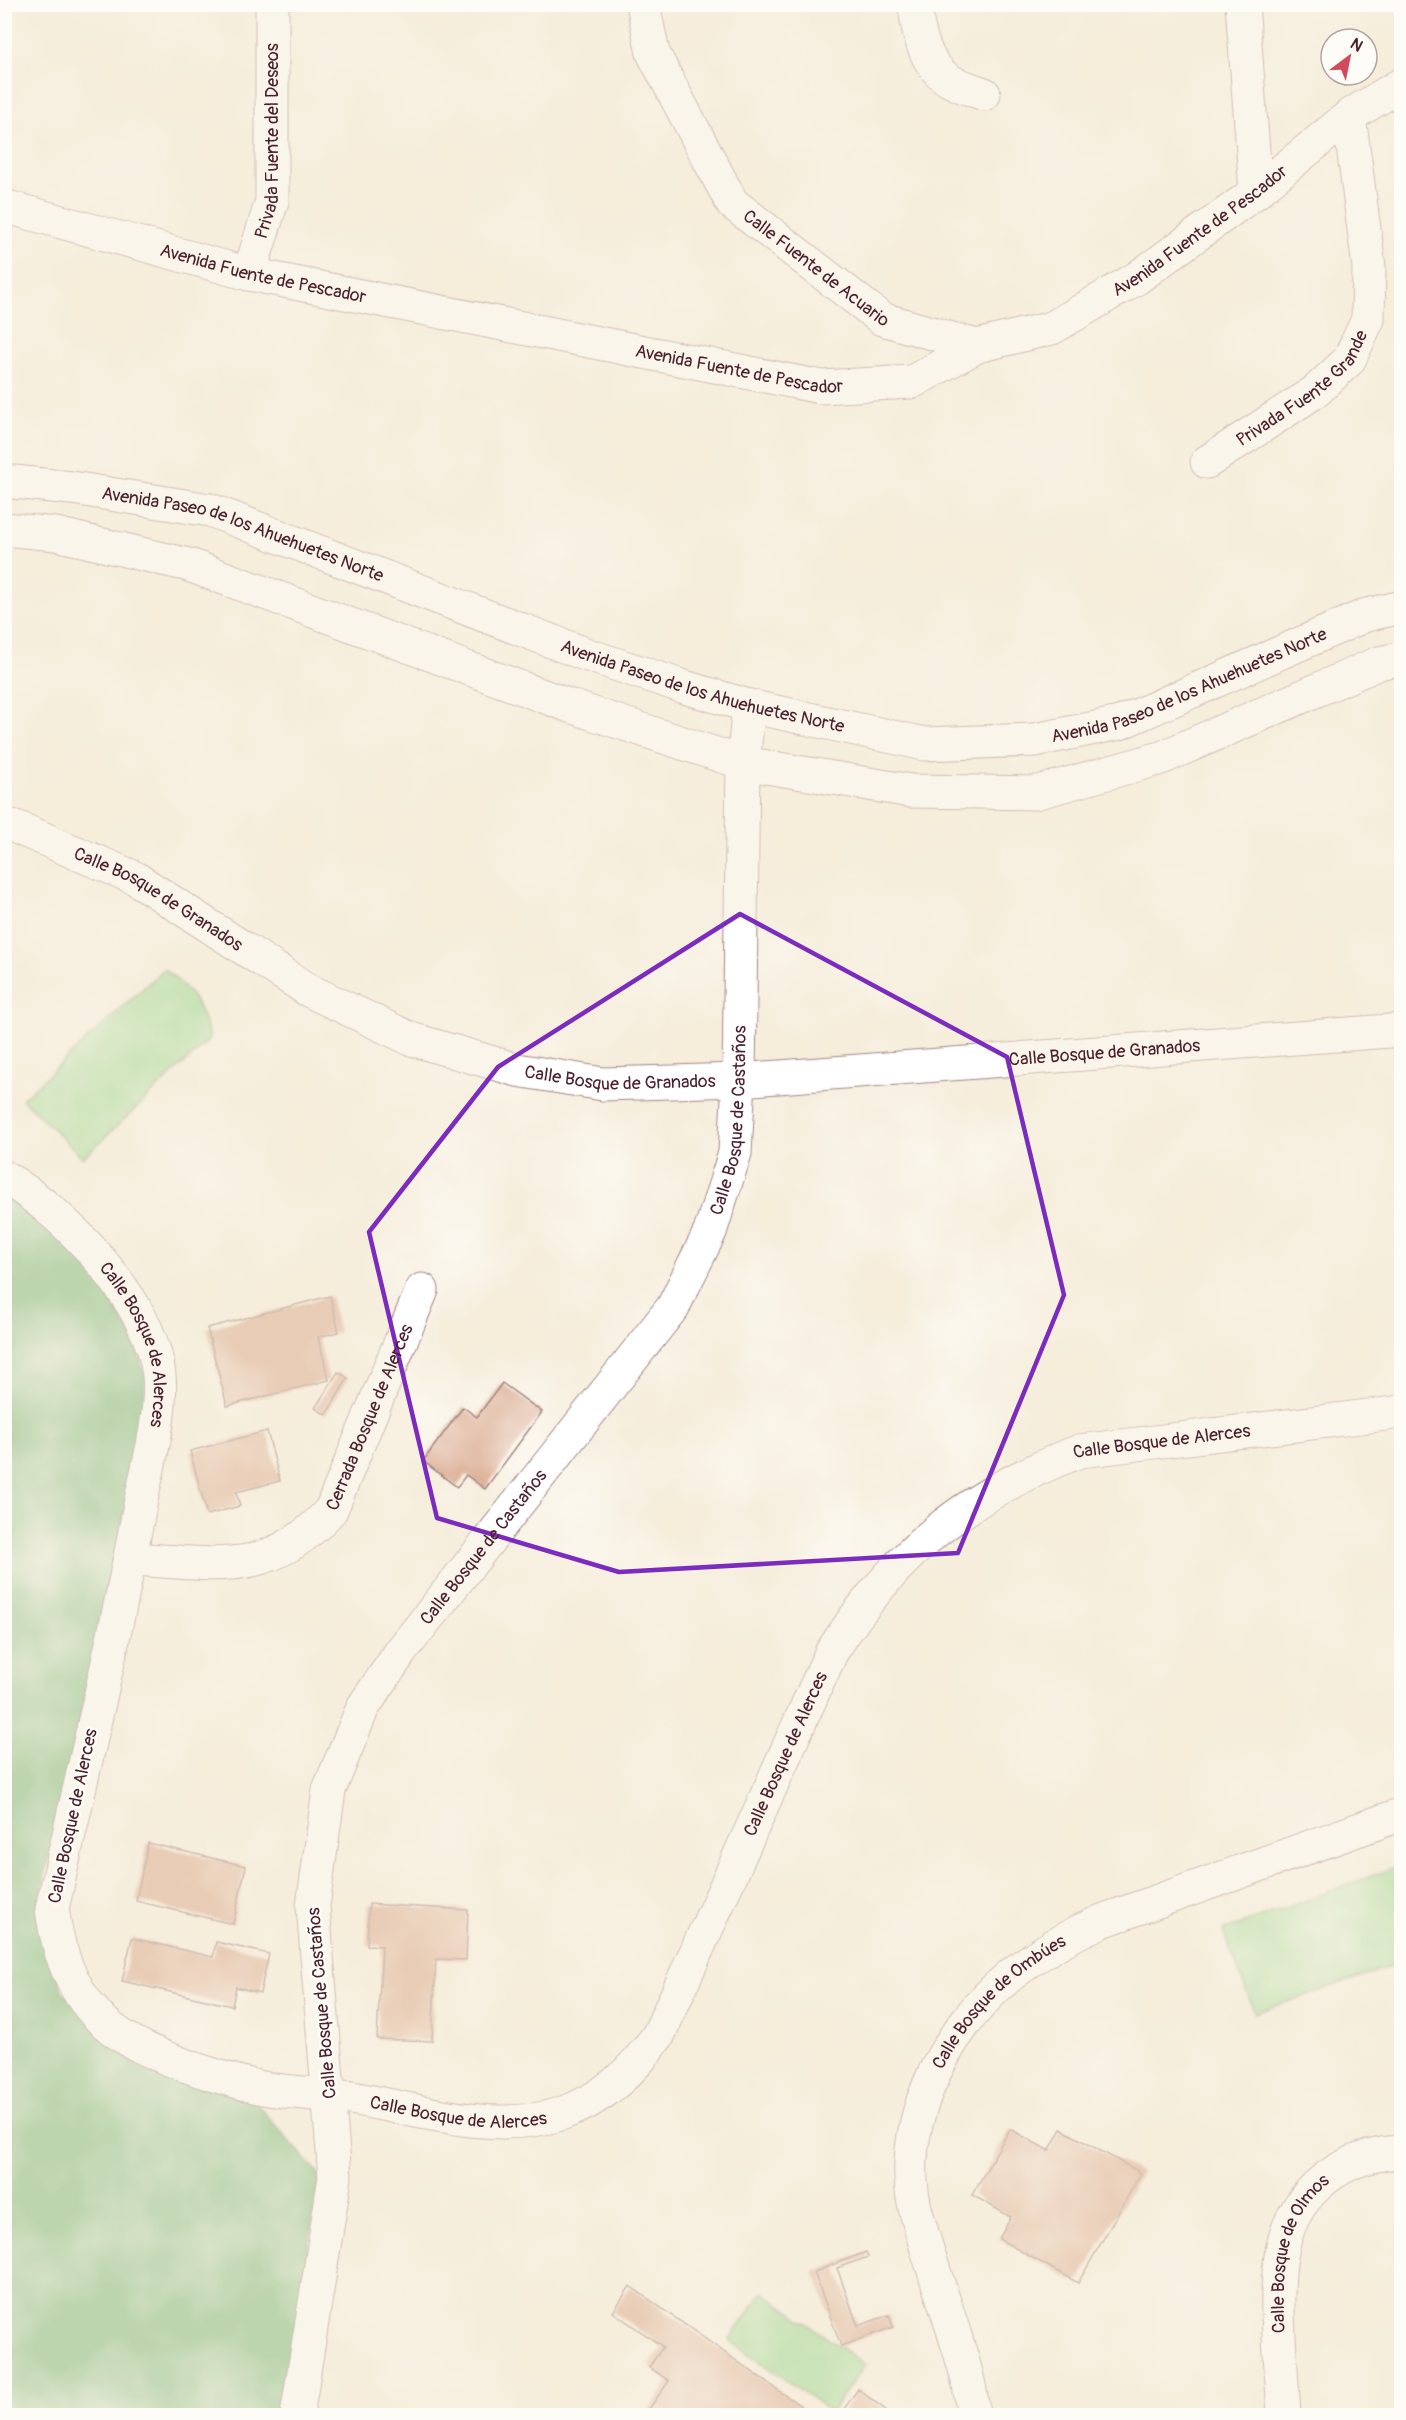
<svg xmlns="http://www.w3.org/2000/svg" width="1406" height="2420" font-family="Pangolin,sans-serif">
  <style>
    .green { fill: #96d78e; stroke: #707b5c; stroke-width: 1.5 }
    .forest { fill: #78b879; stroke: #616c52; stroke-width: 1.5 }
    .building { fill: #d8a488 }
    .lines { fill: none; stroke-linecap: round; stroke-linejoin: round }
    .minor-casing { stroke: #a08683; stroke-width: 35 }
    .minor { stroke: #fff; stroke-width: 33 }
    .marked { fill: none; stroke: #7b2cbf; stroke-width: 4.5; stroke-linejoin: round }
    .labels { text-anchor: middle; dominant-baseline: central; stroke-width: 5; stroke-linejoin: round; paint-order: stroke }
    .street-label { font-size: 18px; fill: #4a1f2b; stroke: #fdfcf7 }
  </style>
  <rect width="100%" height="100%" fill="#fdfcf7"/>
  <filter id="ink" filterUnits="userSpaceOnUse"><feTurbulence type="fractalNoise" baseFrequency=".0167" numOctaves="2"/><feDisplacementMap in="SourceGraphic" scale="12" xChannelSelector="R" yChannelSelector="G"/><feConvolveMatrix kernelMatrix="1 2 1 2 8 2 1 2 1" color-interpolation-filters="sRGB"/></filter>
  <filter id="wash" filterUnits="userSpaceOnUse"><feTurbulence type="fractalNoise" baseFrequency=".008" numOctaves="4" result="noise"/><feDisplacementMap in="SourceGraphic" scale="24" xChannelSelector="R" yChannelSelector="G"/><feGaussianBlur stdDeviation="1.35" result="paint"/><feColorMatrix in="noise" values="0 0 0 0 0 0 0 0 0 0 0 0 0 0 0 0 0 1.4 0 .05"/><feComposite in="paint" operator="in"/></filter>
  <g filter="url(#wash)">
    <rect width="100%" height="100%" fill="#f6eddb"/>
    <path class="green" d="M 164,969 C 189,988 203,1008 210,1039 L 83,1158 L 22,1099 Z
      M 1401,1865 L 1401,1963 L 1255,2013 L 1223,1931 Z
      M 763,2292 L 865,2365 L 831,2412 L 729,2340 Z"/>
    <path class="forest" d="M 4,1194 L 35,1215 L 91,1271 L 134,1337 L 145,1377 L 144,1411 L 116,1556 L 38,1908 L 63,1993 L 254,2101 L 320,2175 L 282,2415 L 5,2415 Z"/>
    <g id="blocks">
      <path class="building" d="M 330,1296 L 339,1332 L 318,1337 L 329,1380 L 227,1406 L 207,1328 Z
        M 338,1372 L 348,1378 L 326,1415 L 315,1408 Z
        M 502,1383 L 542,1412 L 485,1489 L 466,1475 L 457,1487 L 423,1461 L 463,1407 L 477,1417 Z
        M 267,1431 L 280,1481 L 236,1492 L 240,1506 L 207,1515 L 190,1451 Z
        M 148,1843 L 246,1866 L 233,1924 L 136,1901 Z
        M 369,1904 L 468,1910 L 466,1960 L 436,1959 L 432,2041 L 377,2039 L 382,1946 L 367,1945 Z
        M 132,1938 L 213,1957 L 216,1942 L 269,1954 L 260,1993 L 236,1987 L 232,2006 L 122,1981 Z
        M 1010,2129 L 1049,2151 L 1061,2129 L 1141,2173 L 1078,2283 L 999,2239 L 1011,2217 L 972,2195 Z
        M 866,2252 L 868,2257 L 837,2268 L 858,2326 L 889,2315 L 893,2327 L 841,2346 L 814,2272 Z
        M 630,2286 L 815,2416 L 644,2416 L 669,2381 L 649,2367 L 663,2347 L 613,2312 Z
        M 858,2389 L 887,2411 L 883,2416 L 839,2416 Z"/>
    </g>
  </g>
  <g filter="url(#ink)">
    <use href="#blocks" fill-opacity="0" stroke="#a08683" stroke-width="1.5"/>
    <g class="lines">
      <defs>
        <g id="minor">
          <path id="s1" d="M 643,4 L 653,53 L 732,203 L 882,319 L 977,346"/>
          <path d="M 915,4 C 917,31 925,65 949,80 C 959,86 973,90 984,94"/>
          <path d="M 1242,4 L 1256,192"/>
          <path id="s2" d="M 4,206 L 249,274 L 821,387 L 912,382 L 977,346 L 1052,328 L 1137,278 L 1256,192 L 1349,116 L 1402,84"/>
          <path id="s3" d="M 249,274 L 272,201 L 272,4"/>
          <path id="s4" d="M 1207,462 L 1316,391 L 1349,360 L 1368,319 L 1369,267 L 1349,116"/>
          <path id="s5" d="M 4,481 L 72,488 L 210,510 L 585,654 L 681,686 L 749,706 L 925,744 L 1035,740 L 1120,723 L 1366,615 L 1402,607"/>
          <path d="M 4,529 L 56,534 L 189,565 L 570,706 L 743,763 L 911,791 L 1035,793 L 1161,758 L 1379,663 L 1402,658"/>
          <path id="s6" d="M 4,825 L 16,827 L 135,878 L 308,990 L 411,1039 L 517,1070 L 603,1084 L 739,1080 L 1402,1030"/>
          <path id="s7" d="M 4,1177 C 65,1212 152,1303 159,1375 C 163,1416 147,1469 139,1510 C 114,1644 82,1776 52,1909 C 58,1954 74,1999 111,2028 C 145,2055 215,2077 258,2087 C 289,2094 324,2093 357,2099 C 422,2111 497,2135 563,2113 C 604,2099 635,2069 659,2034 L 831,1653 C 896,1551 966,1495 1080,1451 L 1402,1412"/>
          <path id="s8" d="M 130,1559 C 214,1563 269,1580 331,1510 L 422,1290"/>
          <path id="s9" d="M 297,2416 L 335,2177 L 313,1906 L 329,1790 L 363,1707 L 402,1650 L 673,1307 L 710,1232 L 735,1153 L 739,1080 L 743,763 L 749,706"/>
          <path id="s10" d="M 973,2416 C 972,2388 963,2362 955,2336 C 943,2297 929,2258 918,2219 C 891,2131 944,2029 1012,1974 C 1040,1952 1069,1935 1102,1921 L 1402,1814"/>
          <path id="s11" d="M 1284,2416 C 1282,2368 1272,2291 1283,2246 C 1296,2189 1344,2154 1402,2152"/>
        </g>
      </defs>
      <use href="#minor" class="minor-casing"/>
      <use href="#minor" class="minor"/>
    </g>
  </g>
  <path d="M0 0H1406V2420H0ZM 740,914 L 1007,1057 L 1064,1295 L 958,1553 L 619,1572 L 437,1518 L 369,1232 L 498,1067 Z" fill="#f6eddb" fill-opacity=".55" fill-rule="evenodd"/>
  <path class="marked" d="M 740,914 L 1007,1057 L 1064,1295 L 958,1553 L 619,1572 L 437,1518 L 369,1232 L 498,1067 Z"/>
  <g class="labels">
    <g class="street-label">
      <text stroke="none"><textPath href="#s3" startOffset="136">Privada Fuente del Deseos</textPath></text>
      <text stroke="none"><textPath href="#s2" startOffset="1257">Avenida Fuente de Pescador</textPath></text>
      <text stroke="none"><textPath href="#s1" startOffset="326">Calle Fuente de Acuario</textPath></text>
      <text stroke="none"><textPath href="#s2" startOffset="268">Avenida Fuente de Pescador</textPath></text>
      <text stroke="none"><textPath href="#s2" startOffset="754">Avenida Fuente de Pescador</textPath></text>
      <text stroke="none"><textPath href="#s4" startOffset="122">Privada Fuente Grande</textPath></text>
      <text stroke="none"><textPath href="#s5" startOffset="246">Avenida Paseo de los Ahuehuetes Norte</textPath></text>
      <text stroke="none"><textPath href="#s5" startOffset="1236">Avenida Paseo de los Ahuehuetes Norte</textPath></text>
      <text stroke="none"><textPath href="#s5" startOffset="732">Avenida Paseo de los Ahuehuetes Norte</textPath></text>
      <text stroke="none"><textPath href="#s6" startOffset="172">Calle Bosque de Granados</textPath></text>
      <text stroke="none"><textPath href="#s6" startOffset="1162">Calle Bosque de Granados</textPath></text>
      <text stroke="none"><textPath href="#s6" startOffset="676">Calle Bosque de Granados</textPath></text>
      <text stroke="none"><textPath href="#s9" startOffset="1425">Calle Bosque de Castaños</textPath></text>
      <text stroke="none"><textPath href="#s7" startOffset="222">Calle Bosque de Alerces</textPath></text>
      <text stroke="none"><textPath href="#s8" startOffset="318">Cerrada Bosque de Alerces</textPath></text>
      <text stroke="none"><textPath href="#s7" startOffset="2362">Calle Bosque de Alerces</textPath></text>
      <text stroke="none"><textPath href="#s9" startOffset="921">Calle Bosque de Castaños</textPath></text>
      <text stroke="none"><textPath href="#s7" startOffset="1842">Calle Bosque de Alerces</textPath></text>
      <text transform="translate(73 1816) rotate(-78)">Calle Bosque de Alerces</text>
      <text transform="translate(322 2003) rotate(-95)">Calle Bosque de Castaños</text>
      <text stroke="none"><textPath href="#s10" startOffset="453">Calle Bosque de Ombúes</textPath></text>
      <text stroke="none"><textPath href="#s7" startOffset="1302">Calle Bosque de Alerces</textPath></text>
      <text stroke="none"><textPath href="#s11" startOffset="168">Calle Bosque de Olmos</textPath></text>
    </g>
  </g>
  <rect width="1406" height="2420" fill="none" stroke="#fdfcf7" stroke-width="24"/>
  <g transform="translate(1349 57) rotate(32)"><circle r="28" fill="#fdfcf7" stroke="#b5a4a5" stroke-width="1.5"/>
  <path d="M0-4.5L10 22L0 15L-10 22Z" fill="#d1495b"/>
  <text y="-9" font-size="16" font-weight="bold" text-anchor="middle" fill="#4a1f2b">N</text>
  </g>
</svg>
